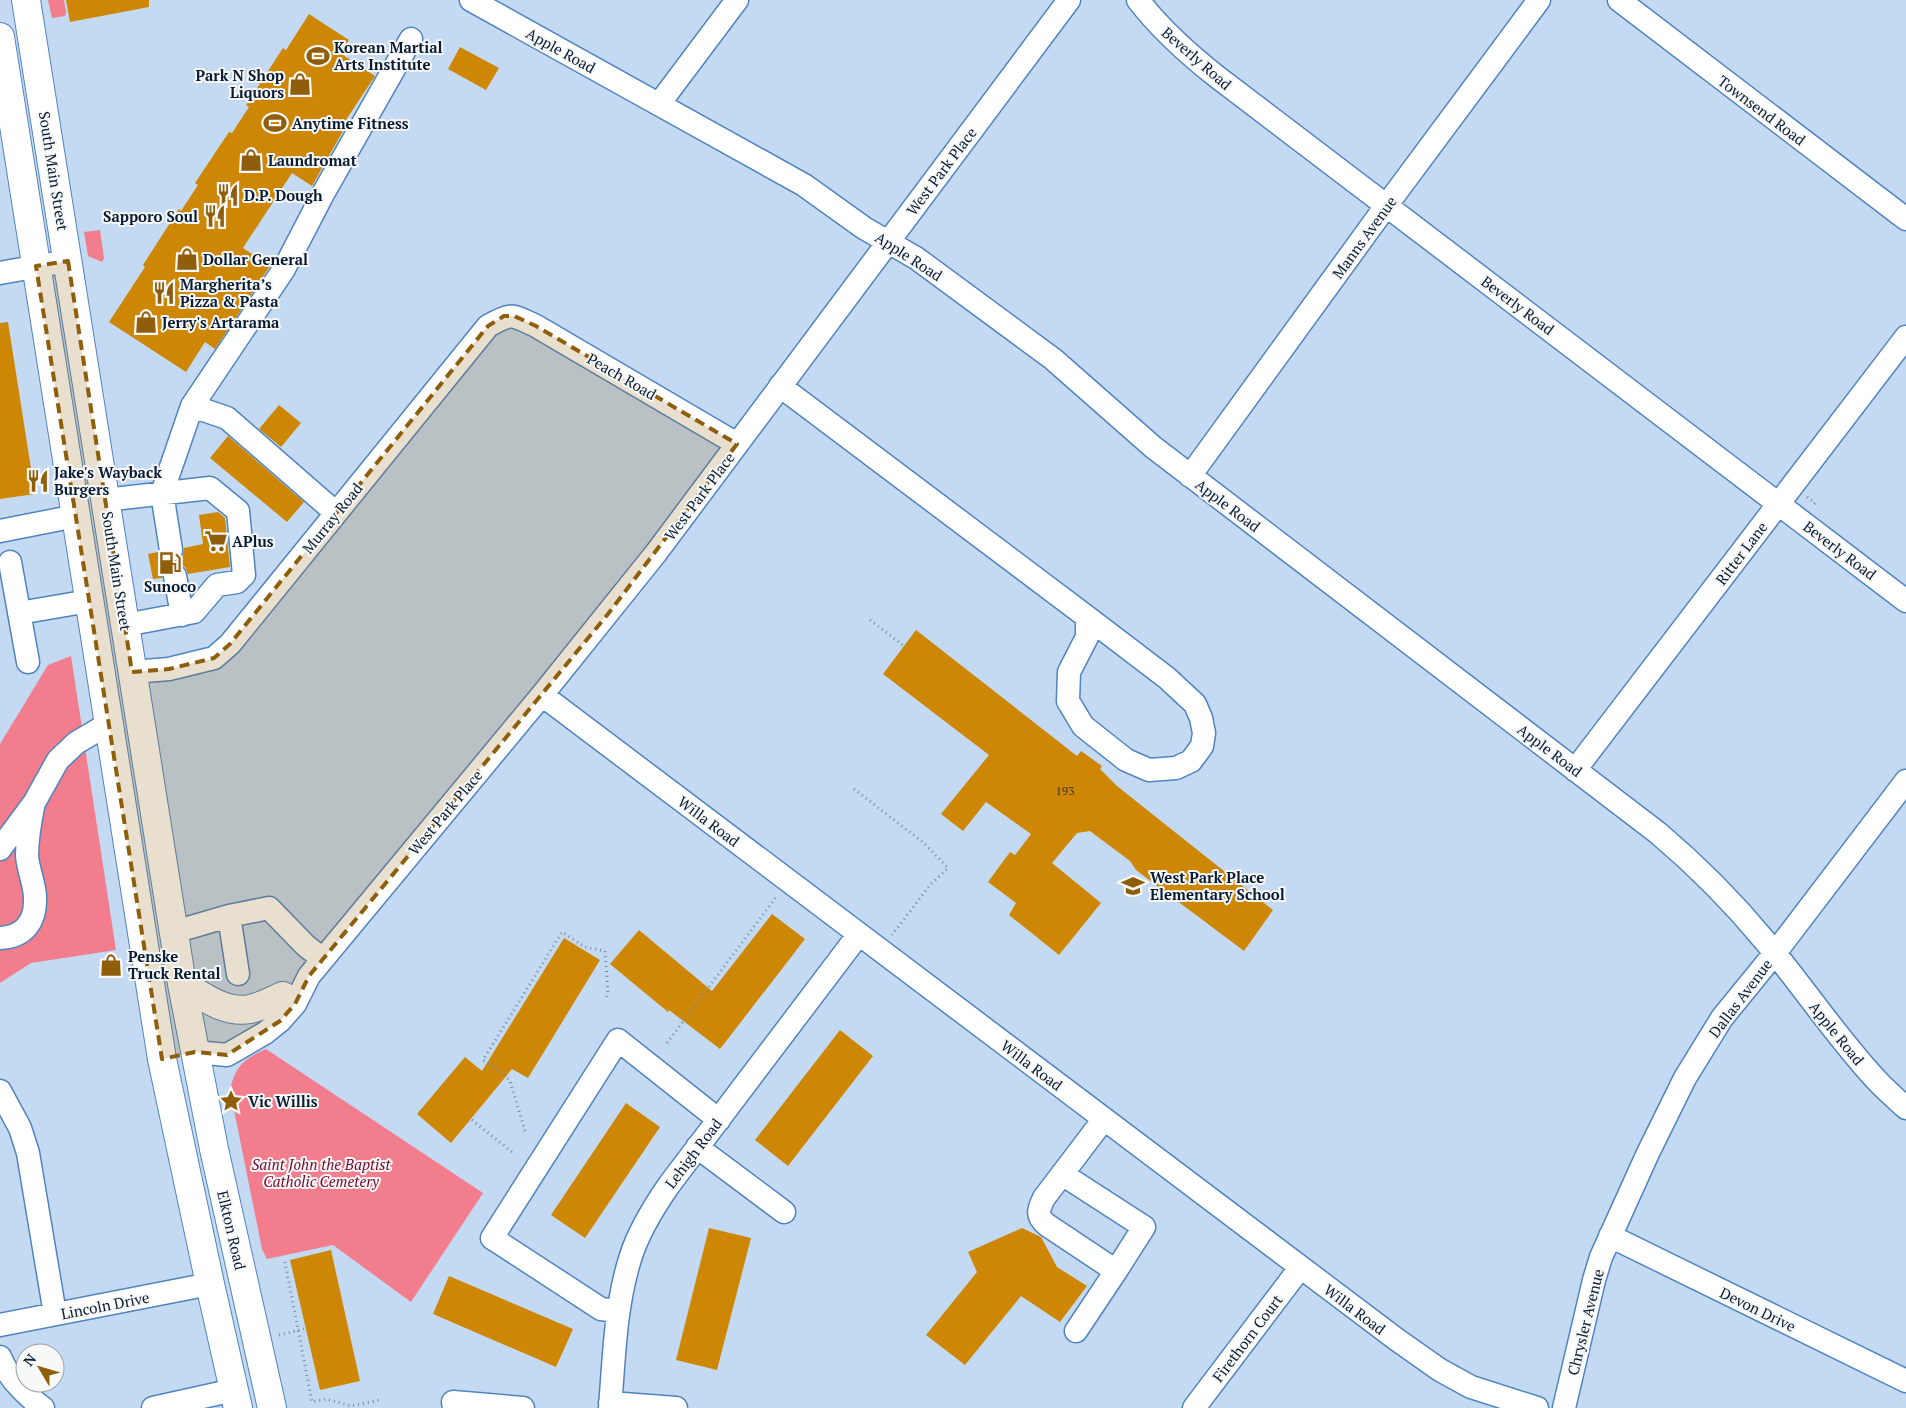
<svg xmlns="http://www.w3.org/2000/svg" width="1906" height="1408" font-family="'PT Serif',serif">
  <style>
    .green { fill: #f17d8d }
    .building { fill: #ce8705 }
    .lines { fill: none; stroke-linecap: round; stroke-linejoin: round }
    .minor-casing { stroke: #5084bf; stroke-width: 25 }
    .major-casing { stroke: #5084bf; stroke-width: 30 }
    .path { stroke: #758ba3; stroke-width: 3; stroke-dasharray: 1 4; stroke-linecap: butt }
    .minor { stroke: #fff; stroke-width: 22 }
    .major { stroke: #fff; stroke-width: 28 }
    .marked { fill: #8f5e0b; fill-opacity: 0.2; stroke: #8f5e0b; stroke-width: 4; stroke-dasharray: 10 6; stroke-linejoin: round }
    .labels { text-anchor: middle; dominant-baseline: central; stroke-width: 4; stroke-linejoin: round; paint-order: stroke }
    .number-label { font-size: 12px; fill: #393728 }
    .poi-label { font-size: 15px; font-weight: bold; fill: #071c33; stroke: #f8f8f8; text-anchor: start }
    .street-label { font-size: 15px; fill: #071c33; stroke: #f8f8f8 }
    .park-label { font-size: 15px; font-style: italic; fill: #750729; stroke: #f8f8f8 }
  </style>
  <rect width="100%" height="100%" fill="#c4daf3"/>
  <path class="green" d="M 48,0 L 64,0 L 66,12 L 65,16 L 52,18 Z
    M 100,230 L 104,258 L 102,262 L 88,256 L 84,232 Z
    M 71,656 L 116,950 L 31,963 L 0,983 L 0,744 L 48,665 Z
    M 266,1049 L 483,1193 L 411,1302 L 333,1245 L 267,1259 L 262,1249 L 230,1090 C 236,1065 244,1059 266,1049 Z"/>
  <path class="building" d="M 66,0 L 149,0 L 149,7 L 70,22 Z
    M 309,14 L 349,40 L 340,53 L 375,76 L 340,129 L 343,131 L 312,186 L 292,173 L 243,248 L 270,266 L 215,349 L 205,342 L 186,372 L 109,322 L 145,267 L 143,265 L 179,209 L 181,211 L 198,185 L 195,183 L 229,132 L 232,133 L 249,107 L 246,105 L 283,48 L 286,50 Z
    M 460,47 L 499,68 L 486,90 L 448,69 Z
    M 8,322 L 35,494 L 0,499 L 0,323 Z
    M 279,405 L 301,423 L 281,447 L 259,429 Z
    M 228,436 L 304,502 L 287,522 L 210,458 Z
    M 218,512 L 225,518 L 230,567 L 188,574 L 185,567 L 180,564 L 173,563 L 166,566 L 163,571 L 162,578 L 153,579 L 148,554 L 158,552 L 161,559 L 167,562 L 173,563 L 179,560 L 183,555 L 184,548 L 203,544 L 199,515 Z
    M 916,630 L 1077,756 L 1081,751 L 1102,766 L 1100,769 L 1117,786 L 1273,910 L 1244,951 L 1136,870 L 1130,861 L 1090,831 L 1077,833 L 1052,863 L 1101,903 L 1059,955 L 1009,915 L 1016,903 L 988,882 L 1010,852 L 1015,855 L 1031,834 L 986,802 L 963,831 L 941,814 L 989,755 L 883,674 Z
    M 772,914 L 805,939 L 720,1049 L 669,1010 L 668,1012 L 610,964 L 639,930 L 712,991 Z
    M 564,938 L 600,960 L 528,1078 L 512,1069 L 451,1143 L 417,1114 L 465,1057 L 482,1071 Z
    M 840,1030 L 873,1056 L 788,1166 L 755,1140 Z
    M 626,1103 L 660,1127 L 585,1238 L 551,1215 Z
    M 709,1228 L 751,1238 L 717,1370 L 676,1360 Z
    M 1022,1228 L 1041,1237 L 1057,1267 L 1087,1286 L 1060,1322 L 1021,1296 L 965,1365 L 926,1335 L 977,1272 L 968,1252 Z
    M 331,1250 L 360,1381 L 320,1390 L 290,1260 Z
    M 449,1276 L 573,1329 L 556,1367 L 433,1314 Z"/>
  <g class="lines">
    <defs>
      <path id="minor" d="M 471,0 L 804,185 L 864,228 L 916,258 L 1053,359 L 1153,447 L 1658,833 C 1697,866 1732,901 1765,941 C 1801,984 1833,1032 1871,1074 C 1881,1086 1894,1097 1906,1108
        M 1138,0 C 1161,30 1187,53 1216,76 L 1906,601
        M 1619,0 L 1906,219
        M 659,104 L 737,0
        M 0,273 L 68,261
        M 780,386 L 1087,617 L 1167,678 L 1195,704 L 1201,718 L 1204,733 L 1202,746 L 1191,761 L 1176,768 L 1149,770 L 1126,760 L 1083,726 L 1068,701 L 1069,672 L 1087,637 L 1087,617
        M 192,406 L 227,418 L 336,513
        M 1190,476 L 1386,206 L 1539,0
        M 105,500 L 210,488 L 238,511 L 244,575 L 237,582 L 217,585 L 194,612 L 125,625
        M 0,531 L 76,516
        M 171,550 L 162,493 L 192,406 L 284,269 L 324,192 L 411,39
        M 10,562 L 28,662
        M 175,576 L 182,615
        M 19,613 L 89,601
        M 132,672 L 169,669 L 214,658 L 230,644 L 488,326 C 512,312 512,315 536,326 L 737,444
        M 542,695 L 1396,1339 L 1440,1370 L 1471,1387 L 1537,1408
        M 1575,770 L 1906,337
        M 0,849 L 34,803 L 58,760 L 76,743 L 108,724
        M 229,916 L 238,974
        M 174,932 L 229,916 L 269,908 L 306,946 L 323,959
        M 0,938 C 24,937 36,922 35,898 C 35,884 28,870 27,856 C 27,840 30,822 33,807
        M 195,1052 L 227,1055 L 265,1033 L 280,1021 L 295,1004 L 309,976 L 542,695 L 656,553 L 1069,0
        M 0,1091 L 20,1128 L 28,1153 L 55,1314
        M 697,1147 L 784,1212
        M 1062,1174 L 1144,1227 L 1116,1271
        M 1610,1236 L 1906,1381
        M 618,1311 L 601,1309 L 492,1238 L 618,1040 L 719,1120
        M 0,1325 L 210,1284
        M 1076,1331 L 1116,1271 L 1047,1225 C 1036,1216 1038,1210 1044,1198 L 1104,1119
        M 0,1357 C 9,1379 25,1394 43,1408
        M 610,1403 L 676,1408
        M 153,1408 L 234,1390
        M 454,1408 L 453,1402 L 523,1408
        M 610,1408 C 614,1359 615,1307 630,1259 C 638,1232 653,1208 669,1185 L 859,934
        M 1194,1408 L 1300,1268
        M 1564,1408 L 1594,1280 L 1601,1257 L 1648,1153 L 1685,1078 L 1722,1018 L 1775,953 L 1906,781"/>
      <path id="major" d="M 26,0 L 182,984 L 214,1149 L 272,1408
        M 0,37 L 162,1059 L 210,1284 L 238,1408
        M 182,984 C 203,996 225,1014 250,1009 C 261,1007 273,1000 283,996"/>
    </defs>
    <use href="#minor" class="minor-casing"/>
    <use href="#major" class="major-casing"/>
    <path class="path" d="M 1807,497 L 1815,503 L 1812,506
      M 870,620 L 904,646
      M 854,789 L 924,843 L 948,868 L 930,885 L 892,935
      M 667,1043 L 777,896
      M 472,1120 L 512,1152
      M 525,1131 L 510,1081 L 503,1073 L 483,1060 L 562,932 L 585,947 L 605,951 L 608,992 L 606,1000
      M 285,1262 L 312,1402 L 326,1399 L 351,1406 L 380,1400
      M 279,1335 L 304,1329"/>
    <use href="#minor" class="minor"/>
    <use href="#major" class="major"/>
  </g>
  <path class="marked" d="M 68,261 L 132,672 L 169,669 L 214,658 L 230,644 L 488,326 L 504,316 L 514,316 L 536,326 L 737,444 L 608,614 L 309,976 L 295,1004 L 280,1021 L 227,1055 L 195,1052 L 162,1059 L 36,266 Z"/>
  <defs>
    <symbol id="stadium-bare" viewBox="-9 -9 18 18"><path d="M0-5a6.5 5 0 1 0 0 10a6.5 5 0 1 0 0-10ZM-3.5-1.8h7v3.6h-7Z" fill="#8f5e0b" stroke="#f8f8f8" stroke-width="2.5" paint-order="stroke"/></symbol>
    <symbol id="shop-bare" viewBox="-9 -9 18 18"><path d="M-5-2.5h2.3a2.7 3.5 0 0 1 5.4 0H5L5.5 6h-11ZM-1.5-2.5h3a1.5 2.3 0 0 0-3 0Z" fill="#8f5e0b" stroke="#f8f8f8" stroke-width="2.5" paint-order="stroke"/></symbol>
    <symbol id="restaurant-bare" viewBox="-9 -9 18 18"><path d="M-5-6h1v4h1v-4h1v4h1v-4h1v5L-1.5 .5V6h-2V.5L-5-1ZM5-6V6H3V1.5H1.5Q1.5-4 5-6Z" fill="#8f5e0b" stroke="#f8f8f8" stroke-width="2.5" paint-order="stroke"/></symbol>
    <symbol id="supermarket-bare" viewBox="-9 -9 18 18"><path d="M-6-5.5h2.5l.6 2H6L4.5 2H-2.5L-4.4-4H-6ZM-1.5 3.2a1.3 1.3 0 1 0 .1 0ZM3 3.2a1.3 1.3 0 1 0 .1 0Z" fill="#8f5e0b" stroke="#f8f8f8" stroke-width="2.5" paint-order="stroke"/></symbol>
    <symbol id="fuel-bare" viewBox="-9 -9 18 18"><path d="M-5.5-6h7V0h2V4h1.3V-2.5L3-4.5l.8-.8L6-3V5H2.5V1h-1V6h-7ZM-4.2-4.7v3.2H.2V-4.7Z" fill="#8f5e0b" stroke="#f8f8f8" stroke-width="2.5" paint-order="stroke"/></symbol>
    <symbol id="school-bare" viewBox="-9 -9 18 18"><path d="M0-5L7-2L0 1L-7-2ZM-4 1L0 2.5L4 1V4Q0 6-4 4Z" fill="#8f5e0b" stroke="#f8f8f8" stroke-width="2.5" paint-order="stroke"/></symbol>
    <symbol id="sight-bare" viewBox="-9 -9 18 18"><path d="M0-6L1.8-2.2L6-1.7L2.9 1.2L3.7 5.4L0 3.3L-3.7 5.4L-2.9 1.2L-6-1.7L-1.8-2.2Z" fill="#8f5e0b" stroke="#f8f8f8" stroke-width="2.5" paint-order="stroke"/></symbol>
  </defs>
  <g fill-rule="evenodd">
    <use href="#stadium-bare" x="302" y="40" width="32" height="32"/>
    <use href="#shop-bare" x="284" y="68" width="32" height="32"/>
    <use href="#stadium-bare" x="259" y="107" width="32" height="32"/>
    <use href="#shop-bare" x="235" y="144" width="32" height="32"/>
    <use href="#restaurant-bare" x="212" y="179" width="32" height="32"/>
    <use href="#restaurant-bare" x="199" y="200" width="32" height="32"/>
    <use href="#shop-bare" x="171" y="243" width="32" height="32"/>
    <use href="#restaurant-bare" x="148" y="277" width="32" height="32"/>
    <use href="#shop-bare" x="130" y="306" width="32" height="32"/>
    <use href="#restaurant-bare" x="22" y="465" width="32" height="32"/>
    <use href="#supermarket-bare" x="200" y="525" width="32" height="32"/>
    <use href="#fuel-bare" x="154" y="547" width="32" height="32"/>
    <use href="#school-bare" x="1117" y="870" width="32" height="32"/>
    <use href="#shop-bare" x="95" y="949" width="32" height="32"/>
    <use href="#sight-bare" x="215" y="1085" width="32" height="32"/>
  </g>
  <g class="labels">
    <g class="number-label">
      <text x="1065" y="790">193</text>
    </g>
    <g class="poi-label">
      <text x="334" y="47">Korean Martial<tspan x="334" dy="17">Arts Institute</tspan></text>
      <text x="284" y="75" text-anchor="end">Park N Shop<tspan x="284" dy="17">Liquors</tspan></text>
      <text x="292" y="123">Anytime Fitness</text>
      <text x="268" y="160">Laundromat</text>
      <text x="244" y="195">D.P. Dough</text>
      <text x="198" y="216" text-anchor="end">Sapporo Soul</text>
      <text x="203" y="259">Dollar General</text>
      <text x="180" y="284">Margherita’s<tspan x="180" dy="17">Pizza &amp; Pasta</tspan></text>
      <text x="162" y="322">Jerry's Artarama</text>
      <text x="54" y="472">Jake's Wayback<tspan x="54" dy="17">Burgers</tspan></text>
      <text x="232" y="541">APlus</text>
      <text x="170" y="586" text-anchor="middle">Sunoco</text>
      <text x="1150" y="877">West Park Place<tspan x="1150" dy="17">Elementary School</tspan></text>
      <text x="128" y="956">Penske<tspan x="128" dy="17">Truck Rental</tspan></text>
      <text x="248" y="1101">Vic Willis</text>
    </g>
    <g class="street-label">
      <text transform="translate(561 50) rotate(29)">Apple Road</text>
      <text transform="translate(1197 58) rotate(41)">Beverly Road</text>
      <text transform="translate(1762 110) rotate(37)">Townsend Road</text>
      <text transform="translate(54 171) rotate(81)">South Main Street</text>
      <text transform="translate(941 171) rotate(-53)">West Park Place</text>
      <text transform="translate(1364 237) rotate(-54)">Manns Avenue</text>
      <text transform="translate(909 256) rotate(33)">Apple Road</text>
      <text transform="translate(1518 305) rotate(37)">Beverly Road</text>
      <text transform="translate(622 376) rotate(30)">Peach Road</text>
      <text transform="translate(699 496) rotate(-53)">West Park Place</text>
      <text transform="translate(1228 505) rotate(37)">Apple Road</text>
      <text transform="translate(332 518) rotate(-51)">Murray Road</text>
      <text transform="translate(1840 550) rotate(37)">Beverly Road</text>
      <text transform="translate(1741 553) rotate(-53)">Ritter Lane</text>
      <text transform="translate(117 571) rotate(81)">South Main Street</text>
      <text transform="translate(1550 750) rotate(37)">Apple Road</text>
      <text transform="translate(445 812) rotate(-50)">West Park Place</text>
      <text transform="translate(709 821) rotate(37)">Willa Road</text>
      <text transform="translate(1740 998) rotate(-53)">Dallas Avenue</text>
      <text transform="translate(1837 1033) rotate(51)">Apple Road</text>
      <text transform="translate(1032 1065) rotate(37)">Willa Road</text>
      <text transform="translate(693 1153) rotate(-53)">Lehigh Road</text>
      <text transform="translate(232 1230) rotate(77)">Elkton Road</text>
      <text transform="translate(105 1305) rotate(-11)">Lincoln Drive</text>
      <text transform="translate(1355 1309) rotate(37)">Willa Road</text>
      <text transform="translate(1758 1309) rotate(26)">Devon Drive</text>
      <text transform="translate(1585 1322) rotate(-76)">Chrysler Avenue</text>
      <text transform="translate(1247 1338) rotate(-53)">Firethorn Court</text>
    </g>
    <g class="park-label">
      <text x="321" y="1164">Saint John the Baptist<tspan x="321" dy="17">Catholic Cemetery</tspan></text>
    </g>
  </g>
  <g transform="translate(40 1368) rotate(308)"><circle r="24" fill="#f8f8f8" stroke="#98a0a9"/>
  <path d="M0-4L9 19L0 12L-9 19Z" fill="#8f5e0b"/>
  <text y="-8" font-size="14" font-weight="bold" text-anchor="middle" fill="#071c33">N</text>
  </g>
</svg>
